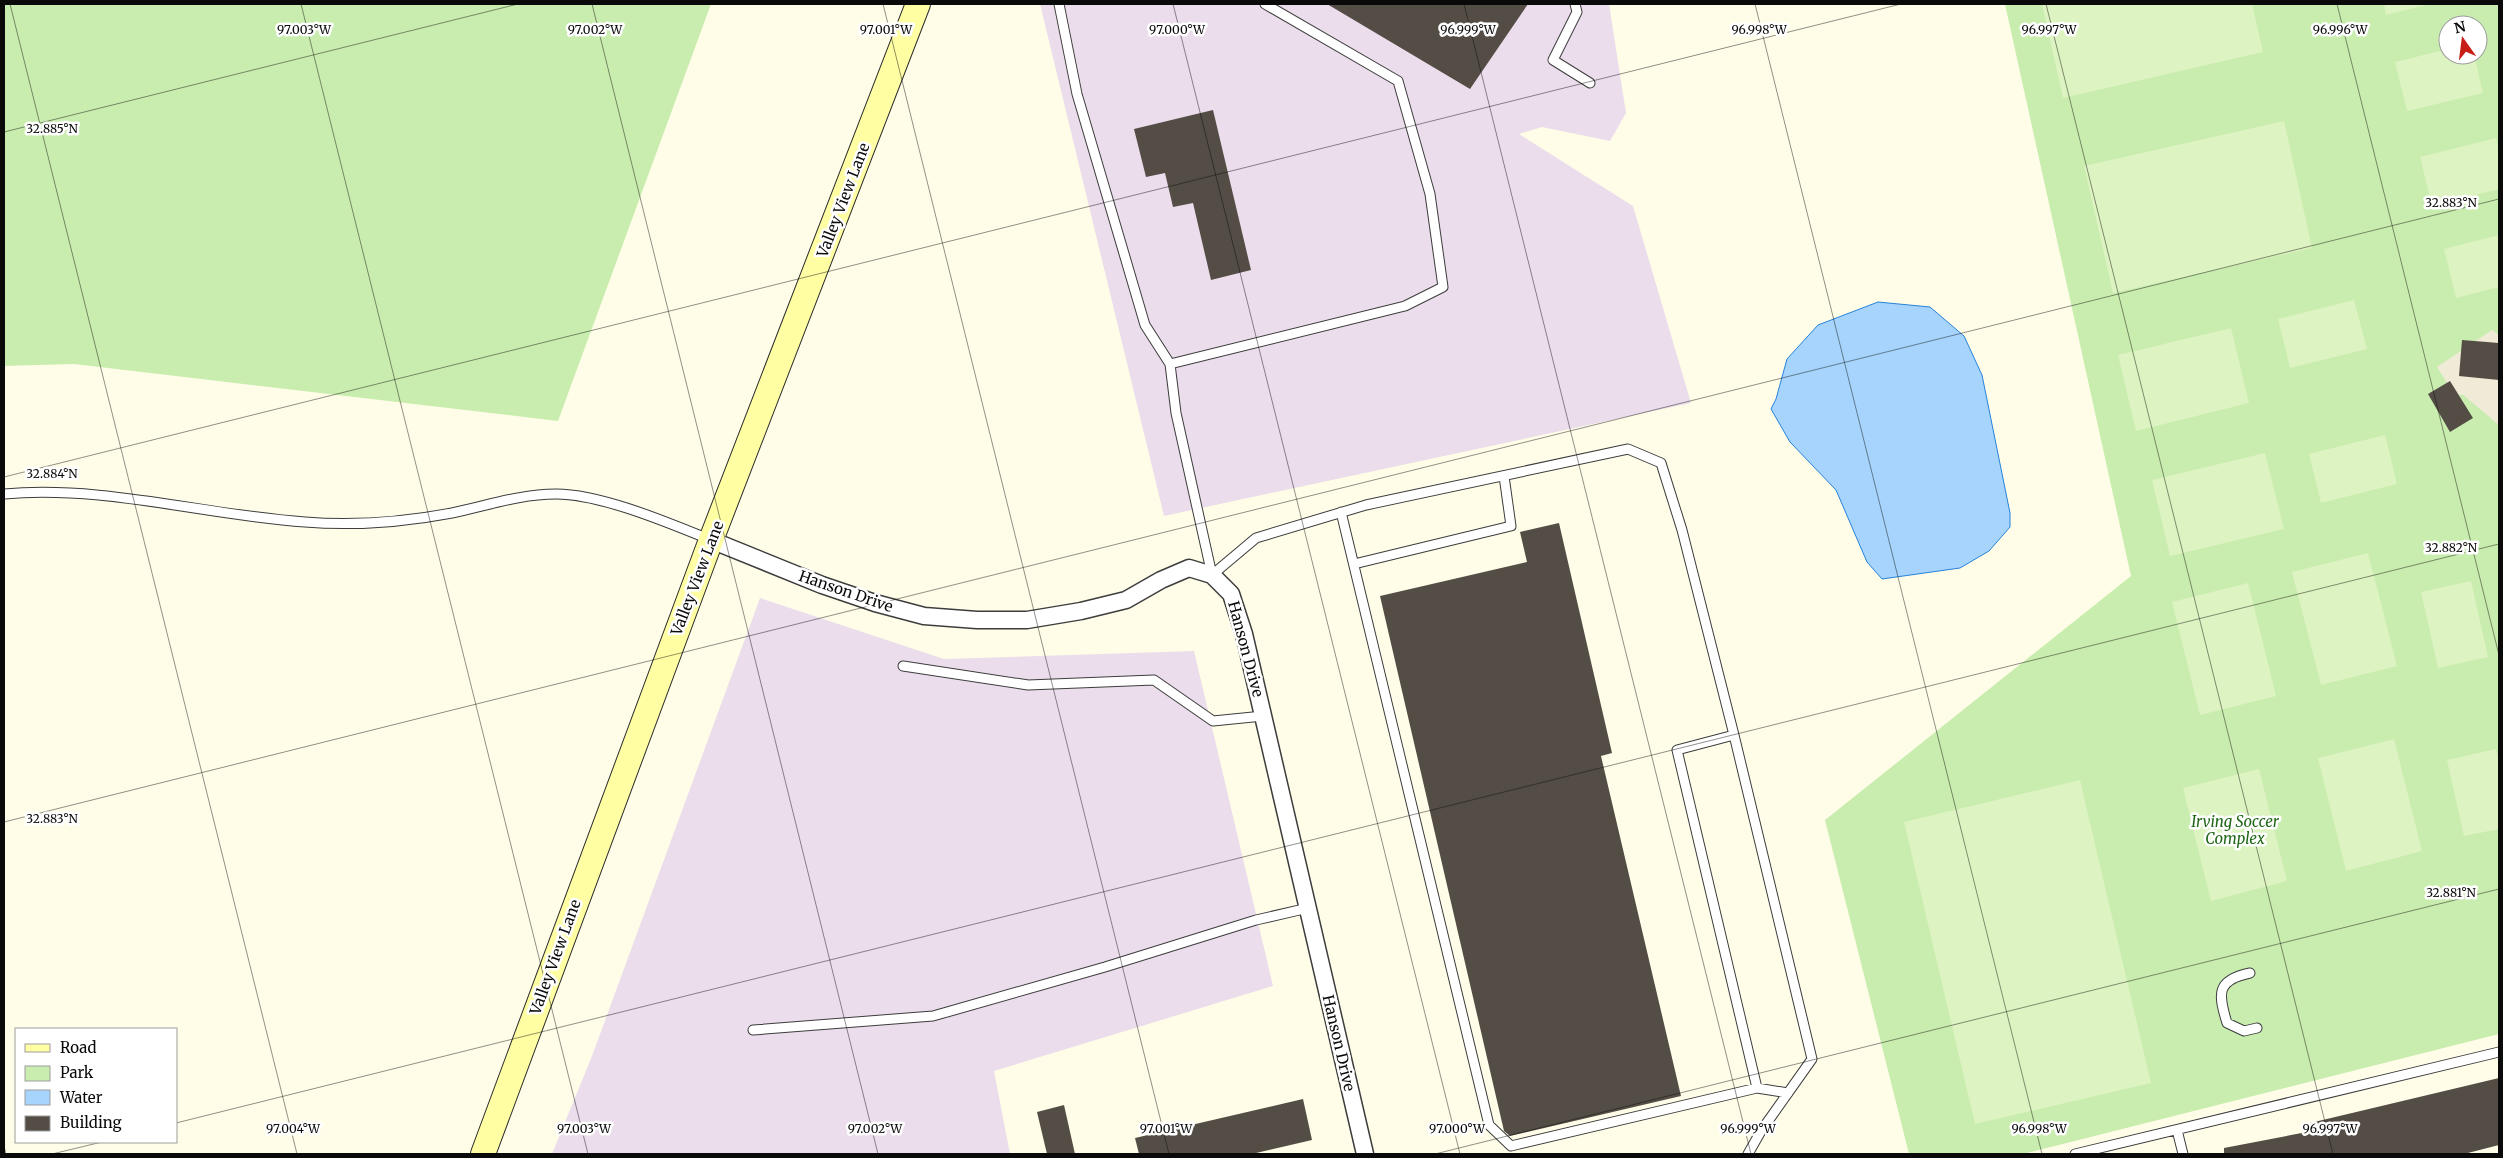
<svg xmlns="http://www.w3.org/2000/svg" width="2503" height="1158" font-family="Merriweather,serif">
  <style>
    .industrial { fill: #ebddeb }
    .green { fill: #c9edae; fill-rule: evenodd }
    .pitch { fill: #ddf3c1 }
    .plaza { fill: #efebd7 }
    .water { fill: #a6d4fc; stroke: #2682da }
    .building { fill: #544d46 }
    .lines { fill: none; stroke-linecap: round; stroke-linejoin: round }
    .service-casing { stroke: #3d3d3d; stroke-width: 11 }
    .minor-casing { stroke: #3d3d3d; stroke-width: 19 }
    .secondary-casing { stroke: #2c2c2c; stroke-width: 26 }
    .service { stroke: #fff; stroke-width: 9 }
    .minor { stroke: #fff; stroke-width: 16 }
    .secondary { stroke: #fffea3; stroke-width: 24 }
    .ticks { fill: none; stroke: #0a0a0a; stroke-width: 1; stroke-opacity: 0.45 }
    .labels { text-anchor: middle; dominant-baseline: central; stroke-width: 5; stroke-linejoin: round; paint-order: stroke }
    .street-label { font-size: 15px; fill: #0a0a0a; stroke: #fff }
    .park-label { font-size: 15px; font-style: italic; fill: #1f6716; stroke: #fff }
    .ticks-label { font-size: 12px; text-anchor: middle; fill: #0a0a0a; stroke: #fff; stroke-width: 5; stroke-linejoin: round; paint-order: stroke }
  </style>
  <rect width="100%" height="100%" fill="#fffde8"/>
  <path class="industrial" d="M 1040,4 L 1609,4 L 1626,113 L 1610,141 L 1542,127 L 1519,134 L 1633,206 L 1691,403 L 1164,516 Z
    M 760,598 L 944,659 L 1194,651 L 1273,986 L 994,1071 L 1010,1154 L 552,1154 L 592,1056 Z"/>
  <path class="green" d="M 4,4 L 711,4 L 558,421 L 74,364 L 4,366 Z
    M 2005,4 L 2499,4 L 2499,1034 L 2023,1154 L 1909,1154 L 1825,820 L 2131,576 ZM 2448,25 L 2478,25 L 2478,55 L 2448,55 Z"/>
  <path class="pitch" d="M 2042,4 L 2252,4 L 2263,52 L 2063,98 Z
    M 2384,4 L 2430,4 L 2386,15 Z
    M 2448,49 L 2448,55 L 2474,55 L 2483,93 L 2407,111 L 2395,62 Z
    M 2284,121 L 2312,248 L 2113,293 L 2084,166 Z
    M 2496,138 L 2499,152 L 2499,189 L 2432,206 L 2420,157 Z
    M 2499,235 L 2499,287 L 2456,298 L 2444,249 Z
    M 2354,300 L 2367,349 L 2290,368 L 2278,319 Z
    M 2231,328 L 2249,403 L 2136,431 L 2118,355 Z
    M 2385,435 L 2397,484 L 2321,503 L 2309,454 Z
    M 2265,453 L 2284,529 L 2170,556 L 2152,480 Z
    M 2368,553 L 2397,666 L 2321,685 L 2292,572 Z
    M 2471,581 L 2488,657 L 2438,668 L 2421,592 Z
    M 2248,583 L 2276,696 L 2200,715 L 2172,602 Z
    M 2394,739 L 2422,851 L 2346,871 L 2318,758 Z
    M 2496,749 L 2499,763 L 2499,829 L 2464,836 L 2447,760 Z
    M 2259,769 L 2287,881 L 2211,901 L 2183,788 Z
    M 2080,780 L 2151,1083 L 1975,1124 L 1904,822 Z"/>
  <path class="plaza" d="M 2492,330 L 2499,335 L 2499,425 L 2462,394 L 2456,397 L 2437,367 Z"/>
  <path class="water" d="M 1878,302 L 1930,307 L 1964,336 L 1982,375 L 2010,513 L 2010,527 L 1989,551 L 1960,568 L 1882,579 L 1867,562 L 1836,490 L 1790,442 L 1771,409 L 1776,399 L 1787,359 L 1818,325 Z"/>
  <path class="building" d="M 1327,4 L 1528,4 L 1470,89 Z
    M 1213,110 L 1251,270 L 1211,280 L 1193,203 L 1173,207 L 1165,173 L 1146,177 L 1134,129 Z
    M 2462,340 L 2499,343 L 2499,380 L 2459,376 Z
    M 2450,381 L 2473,418 L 2450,432 L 2428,394 Z
    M 1559,523 L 1612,753 L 1601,756 L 1681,1096 L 1510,1136 L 1504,1131 L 1380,596 L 1527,562 L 1520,532 Z
    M 2499,1078 L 2499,1145 L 2464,1154 L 2224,1154 L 2224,1148 L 2312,1131 L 2310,1123 Z
    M 1303,1099 L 1312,1140 L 1252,1154 L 1139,1154 L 1135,1138 Z
    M 1064,1105 L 1075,1154 L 1047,1154 L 1037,1112 Z"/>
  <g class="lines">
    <defs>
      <path id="service" d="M 1059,4 L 1077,94 L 1145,325 L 1170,364 L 1405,306 L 1443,287 L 1430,194 L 1398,81 L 1265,4
        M 1575,4 L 1577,12 L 1553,60 L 1590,83
        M 1170,364 L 1176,413 L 1212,575 L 1256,538 L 1366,505 L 1628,449 L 1661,463 L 1682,530 L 1734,735 L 1812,1059 L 1761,1131 L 1748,1154
        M 4,494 C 105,485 204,515 305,522 C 353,526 404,522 452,513 C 486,506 520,494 556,494 C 601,494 669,523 711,540
        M 1341,512 L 1489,1125 L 1511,1146 L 1757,1088 L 1788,1093
        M 1354,564 L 1511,526 L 1504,476
        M 903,666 L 1028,685 L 1154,680 L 1213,721 L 1263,716
        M 1734,735 L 1677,750 L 1757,1088
        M 2250,973 C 2216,980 2218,994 2227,1023 L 2244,1031 L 2257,1028
        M 753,1030 L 933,1016 L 1105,967 L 1256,920 L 1308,908
        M 2177,1130 L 2183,1154
        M 2075,1154 L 2499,1052"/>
      <path id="minor" d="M 711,540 L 822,585 L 875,603 L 924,616 L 977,620 L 1027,620 L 1081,611 L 1126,600 L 1161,580 L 1189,568 L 1212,575 L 1231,594 L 1244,634 L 1365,1154"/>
      <path id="secondary" d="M 483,1154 L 711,540 L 918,4"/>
    </defs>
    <use href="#service" class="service-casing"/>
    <use href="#minor" class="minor-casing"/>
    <use href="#secondary" class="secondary-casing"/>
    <use href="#service" class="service"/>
    <use href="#minor" class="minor"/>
    <use href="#secondary" class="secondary"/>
  </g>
  <path class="ticks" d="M 10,4 L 297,1154M 301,4 L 588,1154M 592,4 L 878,1154M 883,4 L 1169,1154M 1173,4 L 1460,1154M 1464,4 L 1751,1154M 1755,4 L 2042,1154M 2046,4 L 2333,1154M 2337,4 L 2499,655M 4,132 L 518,4M 4,477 L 1901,4M 4,822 L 2499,199M 176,1123 L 2499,544M 4,1146 L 6,1154M 52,1154 L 102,1142M 1435,1154 L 2499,889"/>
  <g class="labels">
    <g class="street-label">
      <text transform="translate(843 200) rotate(-69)">Valley View Lane</text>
      <text transform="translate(697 578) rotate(-69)">Valley View Lane</text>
      <text transform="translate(846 591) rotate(19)">Hanson Drive</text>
      <text transform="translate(1246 649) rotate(75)">Hanson Drive</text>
      <text transform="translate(555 957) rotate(-70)">Valley View Lane</text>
      <text transform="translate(1339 1043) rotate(77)">Hanson Drive</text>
    </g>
    <g class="park-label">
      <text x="2235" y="821">Irving Soccer<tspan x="2235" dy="17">Complex</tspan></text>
    </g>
  </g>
  <g class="ticks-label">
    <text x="304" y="34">97.003°W</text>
    <text x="595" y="34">97.002°W</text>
    <text x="886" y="34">97.001°W</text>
    <text x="1177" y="34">97.000°W</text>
    <text x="1468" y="34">96.999°W</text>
    <text x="1759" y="34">96.998°W</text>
    <text x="2049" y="34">96.997°W</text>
    <text x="2340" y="34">96.996°W</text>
    <text x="52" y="133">32.885°N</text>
    <text x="2451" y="207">32.883°N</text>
    <text x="52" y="478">32.884°N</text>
    <text x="2451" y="552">32.882°N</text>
    <text x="52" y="823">32.883°N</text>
    <text x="2451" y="897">32.881°N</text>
    <text x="293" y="1133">97.004°W</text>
    <text x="584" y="1133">97.003°W</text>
    <text x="875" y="1133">97.002°W</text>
    <text x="1166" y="1133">97.001°W</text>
    <text x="1457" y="1133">97.000°W</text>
    <text x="1748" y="1133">96.999°W</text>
    <text x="2039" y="1133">96.998°W</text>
    <text x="2330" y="1133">96.997°W</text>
  </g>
  <rect width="2503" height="1158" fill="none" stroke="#0a0a0a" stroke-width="10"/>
  <rect x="15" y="1028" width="162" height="115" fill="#ffffff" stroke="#9d9d9d"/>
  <rect x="25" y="1044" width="25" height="8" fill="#fffea3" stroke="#9d9d9d"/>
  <text x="60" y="1053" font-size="15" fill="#0a0a0a">Road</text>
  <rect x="25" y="1066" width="25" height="15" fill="#c9edae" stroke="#9d9d9d"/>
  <text x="60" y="1078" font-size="15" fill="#0a0a0a">Park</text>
  <rect x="25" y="1090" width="25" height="15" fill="#a6d4fc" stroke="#9d9d9d"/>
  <text x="60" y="1103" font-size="15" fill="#0a0a0a">Water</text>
  <rect x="25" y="1116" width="25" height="15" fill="#544d46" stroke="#9d9d9d"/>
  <text x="60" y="1128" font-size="15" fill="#0a0a0a">Building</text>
  <g transform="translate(2463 40) rotate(346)"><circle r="24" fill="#ffffff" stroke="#9d9d9d"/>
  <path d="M0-4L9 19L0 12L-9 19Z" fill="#c71e16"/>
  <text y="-8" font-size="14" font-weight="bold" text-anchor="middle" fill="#0a0a0a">N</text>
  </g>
</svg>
